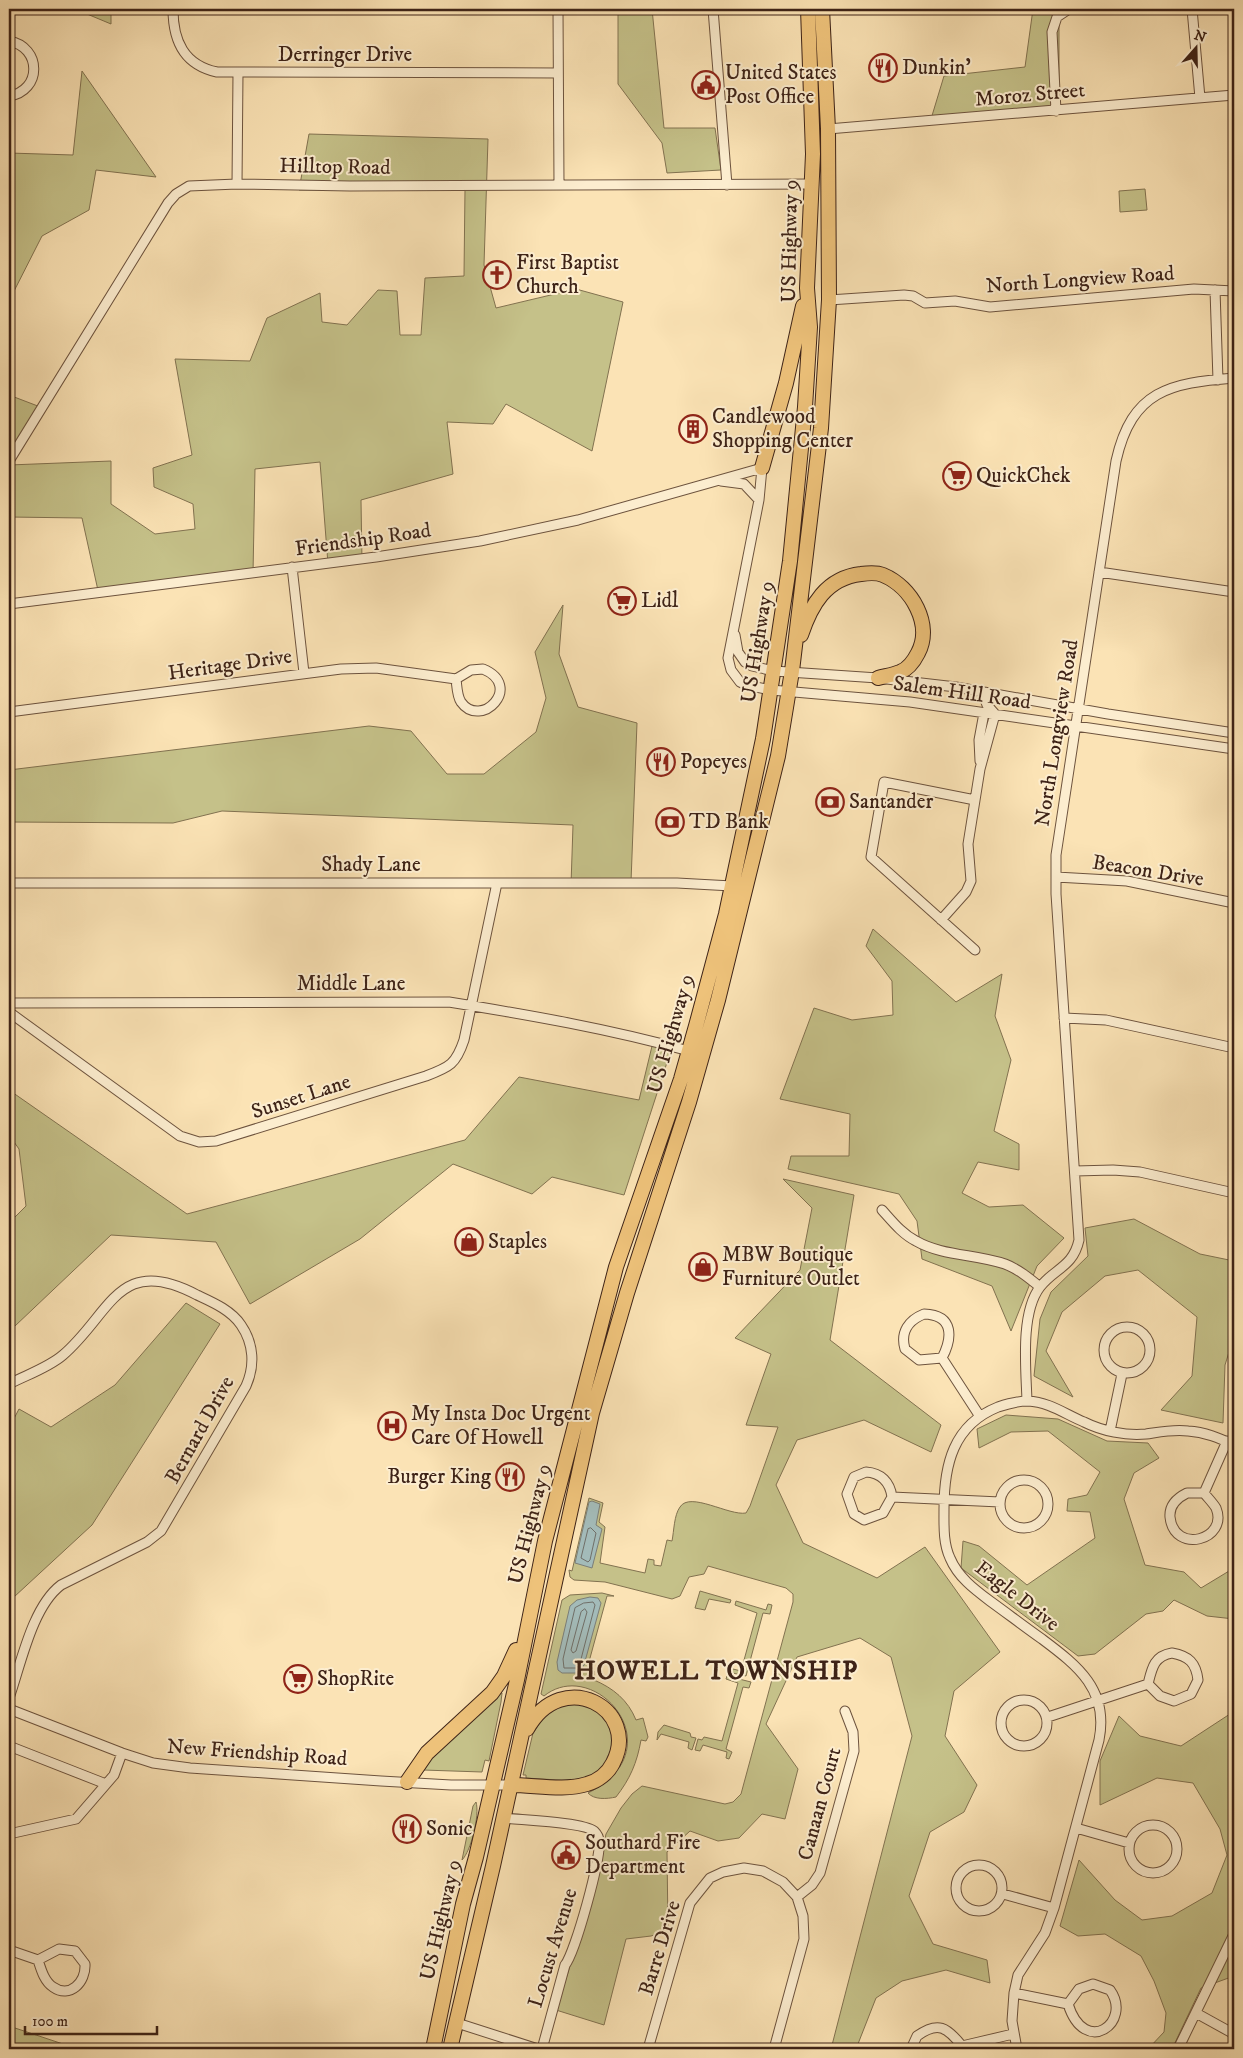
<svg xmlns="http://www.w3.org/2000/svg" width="1243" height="2058" font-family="'IM FELL DW Pica',serif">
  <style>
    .green { fill: #c5c189; stroke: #827250 }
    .water { fill: #a3bbb9; stroke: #7b7e78 }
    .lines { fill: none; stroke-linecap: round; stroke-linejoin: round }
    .shore { stroke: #706f68; stroke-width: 1 }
    .minor-casing { stroke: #6d533e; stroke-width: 11 }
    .highway-casing { stroke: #3e2317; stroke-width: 16 }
    .minor { stroke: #fcedcf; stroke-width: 9 }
    .highway { stroke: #eec27a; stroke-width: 14 }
    .labels { text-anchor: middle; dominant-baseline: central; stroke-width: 4; stroke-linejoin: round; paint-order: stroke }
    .street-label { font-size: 21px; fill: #3e2317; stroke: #fcedcf }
    .poi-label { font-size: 21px; fill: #3e2317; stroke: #fcedcf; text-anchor: start }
    .district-label { font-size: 26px; font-weight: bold; letter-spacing: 1px; fill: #3e2317; stroke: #fcedcf }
  </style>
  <rect width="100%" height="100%" fill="#fbe3b5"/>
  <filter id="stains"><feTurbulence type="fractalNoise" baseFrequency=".004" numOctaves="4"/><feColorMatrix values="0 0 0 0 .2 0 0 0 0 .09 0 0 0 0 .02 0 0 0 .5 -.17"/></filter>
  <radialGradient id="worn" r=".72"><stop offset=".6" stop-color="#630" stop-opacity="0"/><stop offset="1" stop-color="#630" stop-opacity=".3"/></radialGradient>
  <path class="green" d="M 75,9 L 111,9 L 111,24 Z
    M 618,9 L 652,9 L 664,128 L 715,128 L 721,170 L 667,173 L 662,143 L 618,84 Z
    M 1033,9 L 1041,9 L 1059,16 L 1059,110 L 931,119 L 944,76 L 1025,67 Z
    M 82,71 L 156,177 L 96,170 L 89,210 L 42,236 L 9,301 L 9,153 L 73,155 Z
    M 309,134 L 488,139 L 484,265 L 496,308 L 576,289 L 623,302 L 592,451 L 506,404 L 493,424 L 447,422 L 453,474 L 361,500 L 362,562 L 328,564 L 320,462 L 255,469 L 253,574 L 99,595 L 82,518 L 9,517 L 9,465 L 111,461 L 111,504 L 155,534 L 195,529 L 193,504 L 154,487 L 153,468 L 192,455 L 175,359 L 250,361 L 267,318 L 320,293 L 322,322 L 347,325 L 378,290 L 397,291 L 400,335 L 421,335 L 425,278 L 464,276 L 465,189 L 299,190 Z
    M 1145,189 L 1147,210 L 1120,212 L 1119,191 Z
    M 9,395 L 43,408 L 9,464 Z
    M 563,605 L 559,654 L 578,707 L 637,723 L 631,882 L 571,885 L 573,825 L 222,811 L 173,823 L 9,822 L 9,770 L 369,726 L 411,731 L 447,774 L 484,774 L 536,732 L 546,698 L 535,652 Z
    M 873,929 L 956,1002 L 1002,974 L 995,1016 L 1011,1060 L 994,1131 L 1019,1144 L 1019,1170 L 978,1162 L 962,1193 L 989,1207 L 1023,1205 L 1064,1238 L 1037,1266 L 1011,1331 L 992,1286 L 922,1259 L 917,1221 L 899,1194 L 788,1169 L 791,1156 L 849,1156 L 850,1114 L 780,1099 L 814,1008 L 852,1020 L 893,1015 L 892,981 L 866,946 Z
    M 653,1042 L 672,1047 L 624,1195 L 552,1177 L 532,1194 L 453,1164 L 360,1239 L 250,1304 L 216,1242 L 111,1235 L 15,1326 L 9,1326 L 9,1223 L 26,1206 L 19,1149 L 9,1135 L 9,1090 L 187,1214 L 465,1140 L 519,1077 L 639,1100 Z
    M 783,1179 L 854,1195 L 830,1340 L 941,1425 L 931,1452 L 864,1420 L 797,1440 L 776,1485 L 803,1543 L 877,1578 L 925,1547 L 1000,1652 L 954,1691 L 945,1736 L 977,1785 L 964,1812 L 930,1832 L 909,1896 L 933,1944 L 987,1960 L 990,1983 L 946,1970 L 902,1981 L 876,1998 L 856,2049 L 831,2049 L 912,1736 L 891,1657 L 860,1638 L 797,1657 L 766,1724 L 798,1769 L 785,1819 L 762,1814 L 739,1838 L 718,1841 L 690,1831 L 667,1852 L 668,1930 L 651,1936 L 626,1939 L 604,2025 L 556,2010 L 594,1891 L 606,1834 L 621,1808 L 632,1794 L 642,1786 L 725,1804 L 733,1802 L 741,1794 L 793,1602 L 793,1594 L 786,1588 L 708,1566 L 704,1574 L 689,1577 L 680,1596 L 672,1599 L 605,1582 L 574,1580 L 570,1577 L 569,1570 L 572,1571 L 589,1498 L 603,1503 L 599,1522 L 605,1527 L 600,1563 L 645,1573 L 648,1559 L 654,1560 L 654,1565 L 661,1566 L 667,1540 L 672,1541 C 674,1531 674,1515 680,1507 C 690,1491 729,1516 746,1513 L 750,1506 L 778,1427 L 746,1425 L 771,1354 L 735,1338 L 800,1270 L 812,1208 Z
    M 1134,1219 L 1200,1254 L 1234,1261 L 1234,1336 L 1225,1365 L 1223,1423 L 1161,1410 L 1192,1376 L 1197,1317 L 1138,1270 L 1105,1276 L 1062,1312 L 1046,1351 L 1073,1397 L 1034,1376 L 1040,1319 L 1051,1292 L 1088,1256 L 1085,1228 Z
    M 186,1303 L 220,1324 L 92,1525 L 14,1597 L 9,1596 L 9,1428 L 19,1409 L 51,1427 L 115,1385 Z
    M 1006,1415 L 1058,1419 L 1107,1441 L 1148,1443 L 1159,1458 L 1134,1473 L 1124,1499 L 1145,1565 L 1184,1572 L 1201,1588 L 1234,1568 L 1234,1619 L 1207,1616 L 1174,1600 L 1163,1611 L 1146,1614 L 1095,1654 L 1078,1656 L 961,1568 L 963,1541 L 979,1546 L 1027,1585 L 1095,1538 L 1090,1512 L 1067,1511 L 1068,1499 L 1087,1495 L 1100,1472 L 1048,1431 L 1011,1432 L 979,1448 L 977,1429 Z
    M 700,1591 L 731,1600 L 730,1603 L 709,1599 L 705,1610 L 695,1608 Z
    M 602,1593 L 614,1596 L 607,1596 L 587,1669 L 594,1671 L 594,1680 C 613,1688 628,1700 636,1720 L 643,1718 L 648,1737 L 646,1741 L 641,1740 C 637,1763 630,1779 616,1797 C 607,1799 594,1800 588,1793 C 677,1749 595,1655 544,1696 L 541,1694 L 562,1600 L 570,1595 Z
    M 736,1601 L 766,1610 L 768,1604 L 772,1605 L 770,1614 L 763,1613 L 746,1676 L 728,1672 L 729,1668 L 741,1671 L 757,1613 L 735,1605 Z
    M 727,1676 L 751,1682 L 749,1688 L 743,1687 L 726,1749 L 732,1752 L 729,1759 L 726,1758 L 727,1752 L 703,1745 L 700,1751 L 695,1750 L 698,1739 L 702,1740 L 704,1737 L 722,1741 L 738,1683 L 726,1679 Z
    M 500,1693 L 502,1693 L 501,1702 L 489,1761 L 485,1760 L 482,1772 L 423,1770 L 422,1766 Z
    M 580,1701 L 606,1717 L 614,1739 L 610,1759 L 597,1774 L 574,1781 L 526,1778 L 526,1775 L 523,1775 L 533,1733 L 549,1710 Z
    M 1234,1706 L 1234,1976 L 1201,1988 L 1172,2049 L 1148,2049 L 1164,2032 L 1166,2013 L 1154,1981 L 1141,1956 L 1105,1934 L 1078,1936 L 1060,1926 L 1079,1860 L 1115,1900 L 1142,1920 L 1172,1916 L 1212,1893 L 1227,1855 L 1220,1829 L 1193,1783 L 1157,1778 L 1100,1805 L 1100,1761 L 1119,1716 L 1140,1736 L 1181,1746 L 1233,1712 Z
    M 664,1725 L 690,1733 L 691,1737 L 696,1738 L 692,1750 L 688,1748 L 689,1742 L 661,1734 L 657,1740 L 658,1732 Z
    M 476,1802 C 480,1815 471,1851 462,1860 L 473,1806 Z
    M 9,2026 L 63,2044 L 61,2049 L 9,2049 Z"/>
  <path class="water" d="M 592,1501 L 600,1504 L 596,1525 L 602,1529 L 592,1568 L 575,1563 L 589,1502 Z
    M 590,1597 L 598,1598 L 601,1603 L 584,1665 L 579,1673 L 562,1673 L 558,1670 L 557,1662 L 570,1606 L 577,1600 Z"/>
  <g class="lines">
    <path class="shore" d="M 591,1528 L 596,1533 L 590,1560 L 588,1562 L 581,1558 L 588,1529 Z
      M 584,1603 L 593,1602 L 595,1605 L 580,1663 L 577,1668 L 564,1668 L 563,1659 L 575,1608 Z
      M 585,1609 L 587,1612 L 576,1651 L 573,1653 L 571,1650 L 581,1612 Z"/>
    <defs>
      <path id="minor" d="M 173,9 C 173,41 184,65 217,72 L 558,73
        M 558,9 L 559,185
        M 713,9 L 727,185
        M 1192,9 L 1200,98
        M 9,41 C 42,47 42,91 9,96
        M 1056,111 L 1052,32 L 1057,17 L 1069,9
        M 828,129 L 1234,95
        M 237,184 L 238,73
        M 1215,290 L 1218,380
        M 829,300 L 904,295 L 913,296 L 925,303 L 955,301 L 990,307 L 1194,289 L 1234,291
        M 9,461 L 168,203 L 176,194 L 189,186 L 237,184 L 350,186 L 811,184
        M 721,481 L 744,484 L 759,500
        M 292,567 L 304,673
        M 1099,572 L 1234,592
        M 9,604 L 376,557 L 480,541 L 578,520 L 762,468 L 759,500 L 728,658 L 731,670 L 740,682 L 746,685 L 771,690 L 910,702 L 1234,749
        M 735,635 L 738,652 L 745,662 L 752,666 L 774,671 L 878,678 L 956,687 L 1108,714 L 1234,733
        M 483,669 C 524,686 481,730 461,702 C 457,696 457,687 456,679 L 471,670 Z
        M 9,712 L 341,669 L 376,668 L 456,679
        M 980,761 L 979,740 L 984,713
        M 975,800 L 884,782 L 871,857 L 975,950
        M 1056,877 L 1127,881 L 1234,903
        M 9,883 L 677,883 L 732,886
        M 941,920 L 966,892 L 971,881 L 968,844 L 980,769 L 995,714 L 987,705 L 982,691
        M 9,1003 L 449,1002 C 529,1015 610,1029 689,1051
        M 9,1012 L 180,1136 L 199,1142 L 216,1141 L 426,1076 C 450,1067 456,1064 464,1040 L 497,883
        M 1064,1018 L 1106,1020 L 1234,1048
        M 1075,1171 L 1113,1170 L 1140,1172 L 1234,1193
        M 882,1210 C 892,1221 902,1234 916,1241 C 942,1256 976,1254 1005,1264 C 1018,1269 1029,1278 1040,1287
        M 924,1314 C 955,1315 952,1339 942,1358 L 919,1360 L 905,1349 C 900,1332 909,1320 924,1314 Z
        M1104 1350a23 23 0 1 1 46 0a23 23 0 1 1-46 0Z
        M 942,1358 L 979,1415
        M 9,1384 C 26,1375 48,1368 63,1355 C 111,1314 118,1253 197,1295 C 212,1302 231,1310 241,1325 C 254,1344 255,1366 246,1386 L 161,1531 L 147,1542 L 61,1585 C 32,1607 21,1664 9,1698
        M 1027,1401 C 1026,1369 1020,1313 1040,1287 C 1055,1268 1073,1267 1079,1240 L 1056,894 L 1056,855 L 1116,461 C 1132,390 1170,383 1234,378
        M 1110,1431 L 1122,1374
        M 866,1472 C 881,1473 890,1482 892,1497 L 883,1513 L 864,1520 L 854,1514 L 847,1494 L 854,1477 Z
        M1000 1504a24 24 0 1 1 48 0a24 24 0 1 1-48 0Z
        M 1187,1493 L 1204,1493 C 1208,1498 1213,1503 1216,1508 C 1229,1540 1174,1555 1170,1517 C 1169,1505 1177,1498 1187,1493 Z
        M 1204,1493 L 1227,1441
        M 892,1497 L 1000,1502
        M 1172,1653 C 1189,1656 1196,1663 1198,1680 L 1191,1694 L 1174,1701 L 1160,1696 L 1148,1684 C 1152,1668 1154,1656 1172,1653 Z
        M1001 1723a23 23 0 1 1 46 0a23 23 0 1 1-46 0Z
        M 9,1709 L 122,1753 L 153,1763 L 190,1768 L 381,1781 L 451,1785 L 511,1785
        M 1048,1717 L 1148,1684
        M 9,1746 L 106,1784
        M 504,1818 C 521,1820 583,1822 594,1831 C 596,1833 599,1837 599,1841 C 602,1856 575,1953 565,1965 L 542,2049
        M1129 1849a24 24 0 1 1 48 0a24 24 0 1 1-48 0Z
        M 1076,1828 L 1129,1843
        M 9,1834 L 76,1819 L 114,1775 L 122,1753
        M956 1888a23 23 0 1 1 46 0a23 23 0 1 1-46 0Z
        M 1003,1894 L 1054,1908
        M 797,1897 L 812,1885 L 820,1873 L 854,1751 L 853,1732 L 845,1711
        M 59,1949 L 75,1951 L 85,1964 C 86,1982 70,1999 53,1987 C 44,1981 41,1969 38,1960 Z
        M 9,1950 L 38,1960
        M 1093,1984 L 1110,1990 C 1133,2022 1085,2058 1068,2004 L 1079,1989 Z
        M 1014,1993 L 1068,2004
        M 1196,2013 L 1234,2034
        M 457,2023 L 538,2049
        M 962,2046 L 1013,2034
        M 648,2049 L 690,1903 L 710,1878 L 723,1872 L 744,1868 L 763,1871 L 783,1882 L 797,1897 L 803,1916 L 804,1939 L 774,2049
        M 911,2049 L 917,2036 C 938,2021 947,2027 962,2046 L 961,2049
        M 1017,2049 L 1012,2021 L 1014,1993 L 1018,1975 L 1045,1933 L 1054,1908 L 1099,1740 C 1109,1690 1078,1666 1042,1639 C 1025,1627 1008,1614 990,1601 C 974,1589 958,1577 950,1558 C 943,1543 944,1525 944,1509 C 944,1465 953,1425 998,1407 C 1007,1404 1018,1401 1028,1401 C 1049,1402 1065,1414 1084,1422 C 1102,1431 1126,1436 1146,1434 C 1160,1432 1174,1429 1188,1431 C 1205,1432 1219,1438 1234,1445
        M 1178,2049 L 1234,1934"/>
      <path id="highway" d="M 762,468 L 786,383 L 803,306
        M 801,635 C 811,605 826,578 861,574 C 868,573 876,572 883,575 C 912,587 933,625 918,653 C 914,661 908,669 900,672 C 893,675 885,676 878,678
        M 407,1782 L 427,1753 L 492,1693 L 504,1676 L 516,1650
        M 511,1785 C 535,1785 565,1791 587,1784 C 598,1781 608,1773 613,1763 C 641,1710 563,1665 527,1729
        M 433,2049 L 463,1904 L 476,1857 L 517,1680 L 545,1541 L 616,1267 L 681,1079 L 696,1026 L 726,914 L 763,739 L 790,561 L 805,407 L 810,327 L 807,288 L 813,154 L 808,9
        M 450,2049 L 493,1866 L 592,1413 L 627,1293 L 689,1102 L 718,1000 L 778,756 L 792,671 L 821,428 L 829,300 L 828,129 L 822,9"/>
    </defs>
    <use href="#minor" class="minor-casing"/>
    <use href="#highway" class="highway-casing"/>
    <use href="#minor" class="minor"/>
    <use href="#highway" class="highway"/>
  </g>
  <defs>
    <symbol id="restaurant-ring" viewBox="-11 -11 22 22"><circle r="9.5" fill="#fcedcf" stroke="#8f2418" stroke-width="1.5"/><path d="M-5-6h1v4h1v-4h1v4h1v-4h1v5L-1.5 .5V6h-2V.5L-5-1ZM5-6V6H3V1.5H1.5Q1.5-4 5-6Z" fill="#8f2418"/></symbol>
    <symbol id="civic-ring" viewBox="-11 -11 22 22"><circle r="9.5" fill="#fcedcf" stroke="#8f2418" stroke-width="1.5"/><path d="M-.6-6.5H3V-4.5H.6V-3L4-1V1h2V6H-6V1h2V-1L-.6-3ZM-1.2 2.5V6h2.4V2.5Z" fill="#8f2418"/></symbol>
    <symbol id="church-ring" viewBox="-11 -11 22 22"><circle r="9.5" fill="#fcedcf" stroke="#8f2418" stroke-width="1.5"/><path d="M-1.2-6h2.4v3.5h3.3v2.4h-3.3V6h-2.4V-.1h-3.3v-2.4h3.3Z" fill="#8f2418"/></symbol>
    <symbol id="building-ring" viewBox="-11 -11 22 22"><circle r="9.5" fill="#fcedcf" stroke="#8f2418" stroke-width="1.5"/><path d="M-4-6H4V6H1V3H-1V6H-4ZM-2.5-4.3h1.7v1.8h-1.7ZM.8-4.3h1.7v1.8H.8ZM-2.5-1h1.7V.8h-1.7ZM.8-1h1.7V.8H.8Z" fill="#8f2418"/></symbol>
    <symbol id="supermarket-ring" viewBox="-11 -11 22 22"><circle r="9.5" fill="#fcedcf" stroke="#8f2418" stroke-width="1.5"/><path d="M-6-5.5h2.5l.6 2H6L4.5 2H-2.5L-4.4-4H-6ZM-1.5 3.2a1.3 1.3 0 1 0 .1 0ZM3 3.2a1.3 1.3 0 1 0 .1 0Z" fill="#8f2418"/></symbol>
    <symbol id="bank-ring" viewBox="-11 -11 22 22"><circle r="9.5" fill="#fcedcf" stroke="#8f2418" stroke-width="1.5"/><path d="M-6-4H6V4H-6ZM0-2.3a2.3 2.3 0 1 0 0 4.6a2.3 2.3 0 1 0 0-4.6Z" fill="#8f2418"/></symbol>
    <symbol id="shop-ring" viewBox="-11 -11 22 22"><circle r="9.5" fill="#fcedcf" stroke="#8f2418" stroke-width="1.5"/><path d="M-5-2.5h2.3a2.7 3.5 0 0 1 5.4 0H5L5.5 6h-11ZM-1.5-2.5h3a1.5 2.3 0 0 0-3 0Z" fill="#8f2418"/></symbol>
    <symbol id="hospital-ring" viewBox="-11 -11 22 22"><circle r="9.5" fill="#fcedcf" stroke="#8f2418" stroke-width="1.5"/><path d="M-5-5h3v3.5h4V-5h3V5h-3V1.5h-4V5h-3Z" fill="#8f2418"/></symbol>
  </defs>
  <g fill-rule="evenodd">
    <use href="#restaurant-ring" x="867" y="52" width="32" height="32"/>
    <use href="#civic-ring" x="690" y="69" width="32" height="32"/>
    <use href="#church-ring" x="481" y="259" width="32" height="32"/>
    <use href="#building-ring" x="677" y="413" width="32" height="32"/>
    <use href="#supermarket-ring" x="941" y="460" width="32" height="32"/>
    <use href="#supermarket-ring" x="606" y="585" width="32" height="32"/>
    <use href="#restaurant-ring" x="645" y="746" width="32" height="32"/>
    <use href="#bank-ring" x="814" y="786" width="32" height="32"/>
    <use href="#bank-ring" x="654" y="806" width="32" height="32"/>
    <use href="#shop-ring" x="453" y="1226" width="32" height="32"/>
    <use href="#shop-ring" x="687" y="1251" width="32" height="32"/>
    <use href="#hospital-ring" x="376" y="1410" width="32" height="32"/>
    <use href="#restaurant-ring" x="494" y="1461" width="32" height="32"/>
    <use href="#supermarket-ring" x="282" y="1663" width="32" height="32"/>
    <use href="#restaurant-ring" x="391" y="1813" width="32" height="32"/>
    <use href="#civic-ring" x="550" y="1839" width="32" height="32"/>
  </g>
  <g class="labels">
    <g class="street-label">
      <text x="345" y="55">Derringer Drive</text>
      <text transform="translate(1030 95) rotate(-5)">Moroz Street</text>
      <text transform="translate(335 167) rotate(1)">Hilltop Road</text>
      <text transform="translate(790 241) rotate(-89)">US Highway 9</text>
      <text transform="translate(1080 280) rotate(-4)">North Longview Road</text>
      <text transform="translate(363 540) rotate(-8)">Friendship Road</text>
      <text transform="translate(758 642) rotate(-81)">US Highway 9</text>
      <text transform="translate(230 665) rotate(-8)">Heritage Drive</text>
      <text transform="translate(962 693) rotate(8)">Salem Hill Road</text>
      <text transform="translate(1057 733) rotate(-81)">North Longview Road</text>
      <text x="371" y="865">Shady Lane</text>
      <text transform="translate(1148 871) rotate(9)">Beacon Drive</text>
      <text x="351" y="984">Middle Lane</text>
      <text transform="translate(671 1034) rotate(-74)">US Highway 9</text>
      <text transform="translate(301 1097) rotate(-18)">Sunset Lane</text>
      <text transform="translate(200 1430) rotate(-61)">Bernard Drive</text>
      <text transform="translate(530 1524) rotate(-76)">US Highway 9</text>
      <text transform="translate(1017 1596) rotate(38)">Eagle Drive</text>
      <text transform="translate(257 1753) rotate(4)">New Friendship Road</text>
      <text transform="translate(820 1804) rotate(-75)">Canaan Court</text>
      <text transform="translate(441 1920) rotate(-77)">US Highway 9</text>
      <text transform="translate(553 1948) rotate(-73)">Locust Avenue</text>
      <text transform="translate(660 1948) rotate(-73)">Barre Drive</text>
    </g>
    <g class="poi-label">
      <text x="902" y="68">Dunkin'</text>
      <text x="725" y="73">United States<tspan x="725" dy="24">Post Office</tspan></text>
      <text x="516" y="263">First Baptist<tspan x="516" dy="24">Church</tspan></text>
      <text x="712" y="417">Candlewood<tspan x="712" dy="24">Shopping Center</tspan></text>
      <text x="976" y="476">QuickChek</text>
      <text x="641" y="601">Lidl</text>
      <text x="680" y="762">Popeyes</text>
      <text x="849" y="802">Santander</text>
      <text x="689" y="822">TD Bank</text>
      <text x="488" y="1242">Staples</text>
      <text x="722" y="1255">MBW Boutique<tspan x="722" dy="24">Furniture Outlet</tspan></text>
      <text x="411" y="1414">My Insta Doc Urgent<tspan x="411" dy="24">Care Of Howell</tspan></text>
      <text x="491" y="1477" text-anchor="end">Burger King</text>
      <text x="317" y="1679">ShopRite</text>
      <text x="426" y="1829">Sonic</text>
      <text x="585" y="1843">Southard Fire<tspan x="585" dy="24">Department</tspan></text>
    </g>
    <g class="district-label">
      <text x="716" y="1671">HOWELL TOWNSHIP</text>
    </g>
  </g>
  <rect width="1243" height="2058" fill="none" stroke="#fbe3b5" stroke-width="30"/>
  <rect x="10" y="10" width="1223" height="2038" fill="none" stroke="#3e2317" stroke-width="2.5"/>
  <rect x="15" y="15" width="1213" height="2028" fill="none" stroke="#3e2317"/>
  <g transform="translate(1196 48) rotate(20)" stroke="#fcedcf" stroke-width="4" paint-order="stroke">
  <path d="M0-4L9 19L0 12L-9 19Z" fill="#3e2317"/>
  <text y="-8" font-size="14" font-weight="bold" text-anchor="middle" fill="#3e2317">N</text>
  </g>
  <path d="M25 2026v8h132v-8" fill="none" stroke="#3e2317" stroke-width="2.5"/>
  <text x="32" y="2026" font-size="15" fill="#3e2317" stroke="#fcedcf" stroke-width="4" paint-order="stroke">100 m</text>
  <rect width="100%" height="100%" filter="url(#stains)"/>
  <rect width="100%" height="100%" fill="url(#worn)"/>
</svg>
